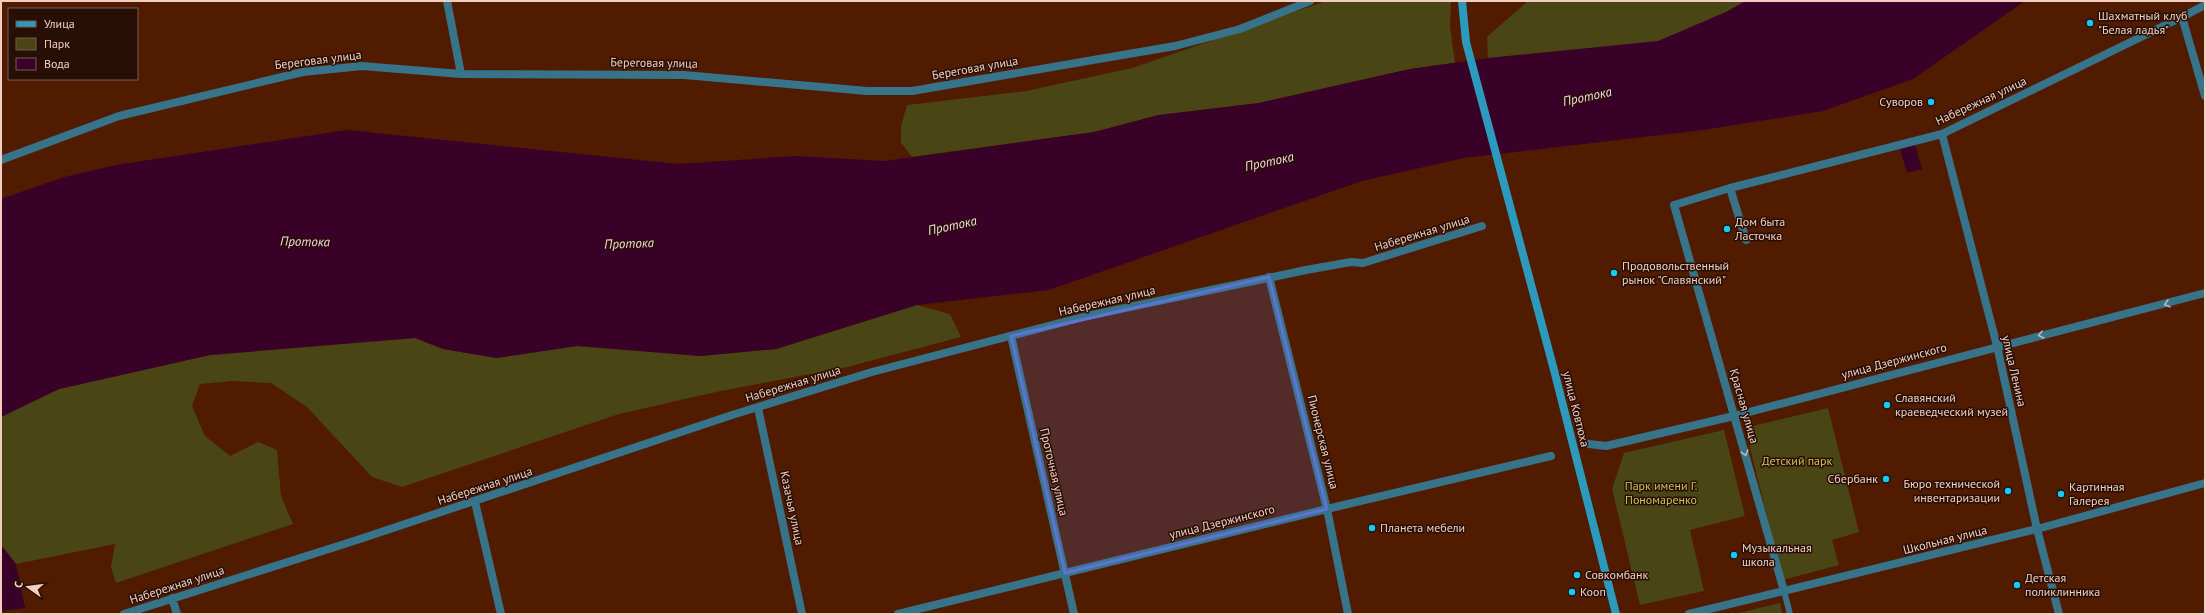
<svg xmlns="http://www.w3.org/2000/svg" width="2206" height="615" font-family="'PT Sans',sans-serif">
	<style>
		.green { fill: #4a4514 }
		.water { fill: #3a0128 }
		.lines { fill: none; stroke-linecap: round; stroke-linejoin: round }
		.pedestrian { stroke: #377489; stroke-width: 6 }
		.minor { stroke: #377489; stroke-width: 8 }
		.tertiary { stroke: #377489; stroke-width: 8 }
		.secondary { stroke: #2c9abc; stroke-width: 8 }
		.oneway { stroke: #c3b8b2 }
		.marked { fill: #5d74d1; fill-opacity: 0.2; stroke: #5d74d1; stroke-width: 3; stroke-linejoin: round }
		.poi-dot { fill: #15cafb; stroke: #270f05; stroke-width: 1.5 }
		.labels { text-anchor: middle; stroke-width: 3; stroke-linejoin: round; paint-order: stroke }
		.poi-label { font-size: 12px; fill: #f2cec0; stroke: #270f05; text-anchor: start }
		.street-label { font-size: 12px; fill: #f2cec0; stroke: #270f05 }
		.park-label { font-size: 12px; fill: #cdc359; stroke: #270f05 }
		.water-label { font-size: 13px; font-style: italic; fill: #f9d2e7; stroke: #270f05 }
	</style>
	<rect width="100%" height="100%" fill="#511b00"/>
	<!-- green -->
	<path class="green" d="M1326,1h125l-1,25 5,37 -45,6 -151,34 -100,12 -65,17 -182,25 -11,-14v-17l6,-21 119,-14 106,-23z
		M1528,1h218l-20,11 -68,30 -170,16 -1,-21z
		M917,305l33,9 11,23 -114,30 -131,25 -97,22 -217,73 -30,-10 -65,-70 -36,-24 -39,-2 -32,3 -8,22 13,30 25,20 28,-14 19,8 4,46 12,28 -177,59 -5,-16 4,-23 -99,20 -15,-19v-128l58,-28 151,-34 205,-17 28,11 54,9 80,-12 124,10 75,-7z
		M1828,408l31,124 -27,8 7,25 -56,15 -38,-152z
		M1724,430l21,86 -55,14 14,61 -64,14 -28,-116 12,-36z
		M1780,603l2,11h-47z"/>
	<!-- water -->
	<path class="water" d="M1746,1h279l-112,78 -90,32 -120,19 -239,28 -102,23 -313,109 -132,15 -141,44 -75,7 -124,-10 -80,12 -54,-9 -28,-11 -205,17 -151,34 -58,28v-218l63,-22 52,-12 231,-35 331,34 118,-8 88,5 210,-29 65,-17 100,-12 151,-34 78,-11 170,-17 68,-29z
		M1915,145l7,24 -15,4 -7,-24z
		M1,545l15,19 9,44 -24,3z"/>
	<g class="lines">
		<!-- pedestrian -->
		<path class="pedestrian" d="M1784,591l6,23"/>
		<!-- minor -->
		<path class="minor" d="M447,1l14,73
			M1942,134l55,212 40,183 22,85
			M1,160l118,-44 184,-44 59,-6 99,8 223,1 183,16h45l263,-45 65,-17 70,-28
			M1730,188l212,-54 240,-117
			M1746,240l-16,-52 -56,17 110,386
			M758,408l44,206
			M1589,444l17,2 128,-30
			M475,502l26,112
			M1327,509l224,-53
			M172,598l5,16
			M124,614l233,-74 375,-125 140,-43 215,-56 219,-46 45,-8 12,1 119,-37
			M898,614l167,-41"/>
		<!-- tertiary -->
		<path class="tertiary" d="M2205,5l-23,12 23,79
			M1269,277l58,232 21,105
			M1011,336l63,278
			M1734,416l471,-123
			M1065,573l262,-64
			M1689,614l348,-85 168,-46"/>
		<!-- secondary -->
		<path class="secondary" d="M1462,1l4,41 88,328 62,244"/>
	</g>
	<!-- one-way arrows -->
	<defs><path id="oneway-chevron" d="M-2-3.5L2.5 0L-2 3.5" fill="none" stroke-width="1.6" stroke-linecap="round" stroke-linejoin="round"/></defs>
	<g class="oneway">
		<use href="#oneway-chevron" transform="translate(2167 304) rotate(164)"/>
		<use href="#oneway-chevron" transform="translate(2041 335) rotate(166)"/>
		<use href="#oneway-chevron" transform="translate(1745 453) rotate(74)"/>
	</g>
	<!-- marked area -->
	<path class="marked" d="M1269,277l58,232 -262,64 -54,-237z"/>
	<!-- markers -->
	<g class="poi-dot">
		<circle cx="2090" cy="23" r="4"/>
		<circle cx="1931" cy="102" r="4"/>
		<circle cx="1727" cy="229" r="4"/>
		<circle cx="1614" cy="273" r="4"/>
		<circle cx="1887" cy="405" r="4"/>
		<circle cx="1886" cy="479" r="4"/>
		<circle cx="2008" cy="491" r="4"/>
		<circle cx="2061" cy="494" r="4"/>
		<circle cx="1372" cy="528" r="4"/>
		<circle cx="1734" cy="555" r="4"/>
		<circle cx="1577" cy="575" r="4"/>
		<circle cx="2017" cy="585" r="4"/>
		<circle cx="1572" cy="592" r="4"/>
	</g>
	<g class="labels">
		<!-- poi labels -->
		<g class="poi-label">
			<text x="2098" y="20">Шахматный клуб<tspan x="2098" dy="14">"Белая ладья"</tspan></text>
			<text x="1923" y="106" text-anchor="end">Суворов</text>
			<text x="1735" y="226">Дом быта<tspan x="1735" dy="14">Ласточка</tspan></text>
			<text x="1622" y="270">Продовольственный<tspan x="1622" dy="14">рынок "Славянский"</tspan></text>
			<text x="1895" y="402">Славянский<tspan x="1895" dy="14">краеведческий музей</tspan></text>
			<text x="1878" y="483" text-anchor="end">Сбербанк</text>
			<text x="2000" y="488" text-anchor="end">Бюро технической<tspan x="2000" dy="14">инвентаризации</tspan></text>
			<text x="2069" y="491">Картинная<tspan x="2069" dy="14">Галерея</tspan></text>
			<text x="1380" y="532">Планета мебели</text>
			<text x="1742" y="552">Музыкальная<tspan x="1742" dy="14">школа</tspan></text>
			<text x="1585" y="579">Совкомбанк</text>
			<text x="2025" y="582">Детская<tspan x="2025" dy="14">поликлинника</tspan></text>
			<text x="1580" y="596">Кооп</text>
		</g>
		<!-- street labels -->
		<g class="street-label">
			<text transform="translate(318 60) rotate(-7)" y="4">Береговая улица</text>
			<text transform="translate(654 63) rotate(1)" y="4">Береговая улица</text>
			<text transform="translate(975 68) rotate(-10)" y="4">Береговая улица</text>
			<text transform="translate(1981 101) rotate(-25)" y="4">Набережная улица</text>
			<text transform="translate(1422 233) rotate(-17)" y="4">Набережная улица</text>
			<text transform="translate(1107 301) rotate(-13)" y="4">Набережная улица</text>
			<text transform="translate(1894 361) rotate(-15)" y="4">улица Дзержинского</text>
			<text transform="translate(2014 371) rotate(77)" y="4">улица Ленина</text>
			<text transform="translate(793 384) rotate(-17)" y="4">Набережная улица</text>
			<text transform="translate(1744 406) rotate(74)" y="4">Красная улица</text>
			<text transform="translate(1576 409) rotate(76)" y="4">улица Ковтюха</text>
			<text transform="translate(1323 442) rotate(76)" y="4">Пионерская улица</text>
			<text transform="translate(1054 472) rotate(77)" y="4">Проточная улица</text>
			<text transform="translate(485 486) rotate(-18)" y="4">Набережная улица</text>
			<text transform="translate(792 508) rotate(78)" y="4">Казачья улица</text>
			<text transform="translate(1222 522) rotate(-14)" y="4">улица Дзержинского</text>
			<text transform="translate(1945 540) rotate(-14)" y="4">Школьная улица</text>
			<text transform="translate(177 585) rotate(-18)" y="4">Набережная улица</text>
		</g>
		<!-- park labels -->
		<g class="park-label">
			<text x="1797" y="465">Детский парк</text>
			<text x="1661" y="490">Парк имени Г.<tspan x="1661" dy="14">Пономаренко</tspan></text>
		</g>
		<!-- water labels -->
		<g class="water-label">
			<text transform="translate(1587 96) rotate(-12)" y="5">Протока</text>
			<text transform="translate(1269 161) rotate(-12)" y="5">Протока</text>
			<text transform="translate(952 225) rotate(-12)" y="5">Протока</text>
			<text transform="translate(305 241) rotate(1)" y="5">Протока</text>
			<text transform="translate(629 243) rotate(-2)" y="5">Протока</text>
		</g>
	</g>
	<!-- border -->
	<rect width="2206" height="615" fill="none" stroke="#f2cec0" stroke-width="4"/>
	<!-- legend -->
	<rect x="8" y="8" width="130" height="72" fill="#270f05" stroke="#785b50"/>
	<rect x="16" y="21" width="20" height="6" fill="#2c9abc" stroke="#785b50"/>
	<text x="44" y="28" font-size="12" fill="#f2cec0">Улица</text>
	<rect x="16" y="38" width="20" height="12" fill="#4a4514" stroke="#785b50"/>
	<text x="44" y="48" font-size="12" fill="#f2cec0">Парк</text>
	<rect x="16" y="58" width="20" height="12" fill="#3a0128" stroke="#785b50"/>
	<text x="44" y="68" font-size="12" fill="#f2cec0">Вода</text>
	<!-- north arrow -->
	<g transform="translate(28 587) rotate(284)" stroke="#270f05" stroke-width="3" paint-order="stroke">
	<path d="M0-3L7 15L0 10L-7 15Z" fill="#f2cec0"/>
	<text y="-6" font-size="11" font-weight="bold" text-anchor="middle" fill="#f2cec0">С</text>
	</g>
</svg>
